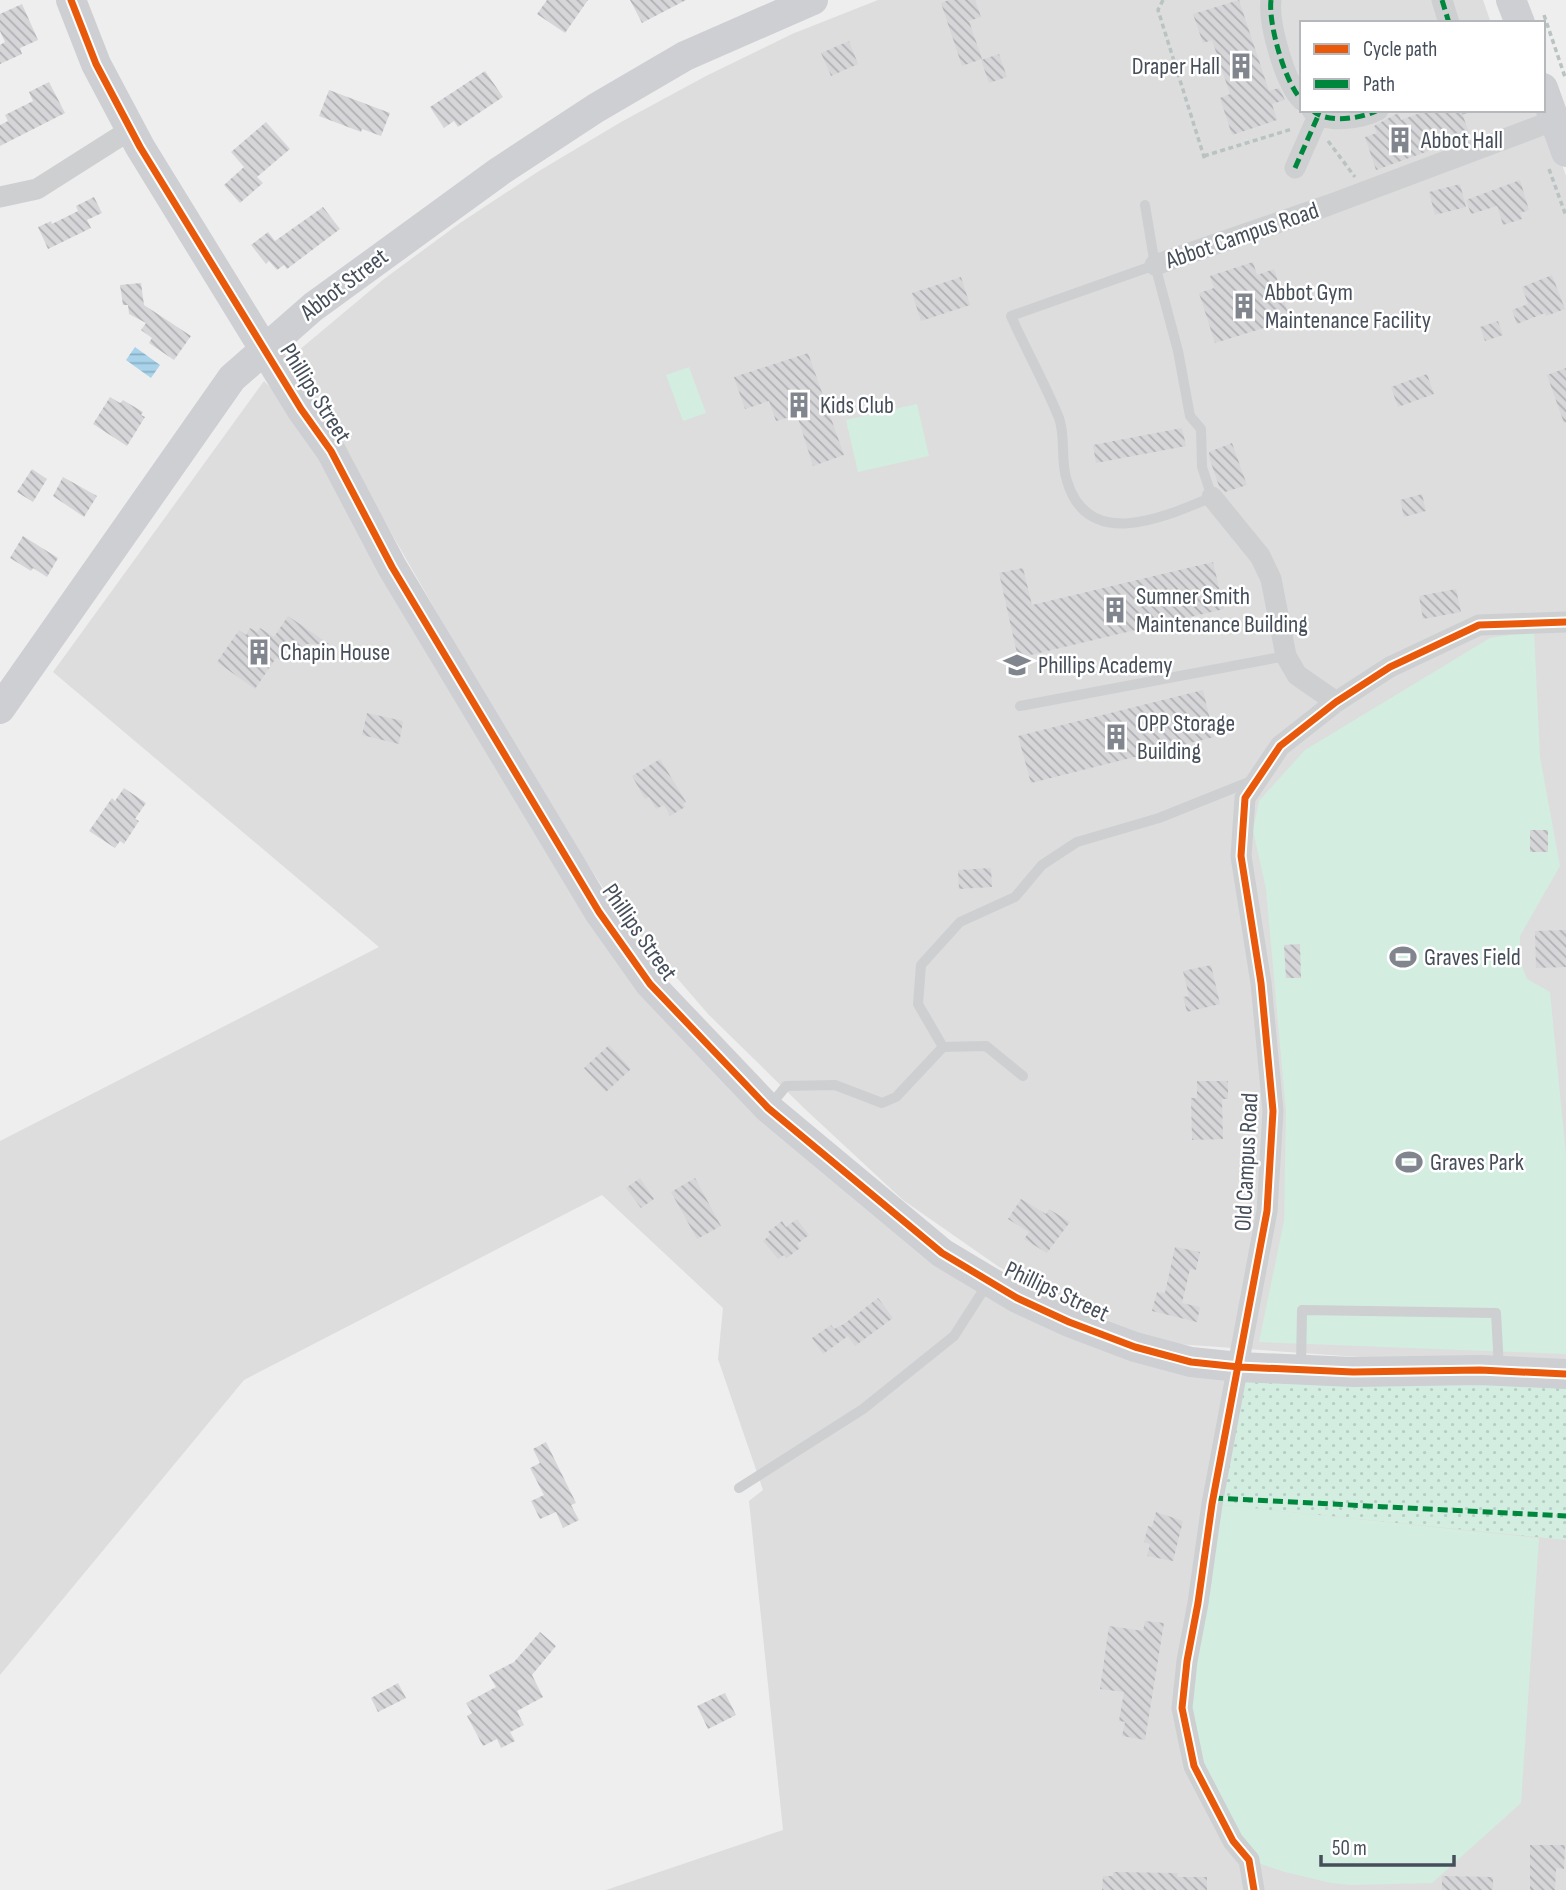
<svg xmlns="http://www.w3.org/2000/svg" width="1566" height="1890" font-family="'Sofia Sans Condensed',sans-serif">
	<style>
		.education { fill: #ddddde }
		.grass { fill: url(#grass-dots) }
		.green { fill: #d3ede1 }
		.water { fill: url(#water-rules) }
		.building { fill: url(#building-back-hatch) }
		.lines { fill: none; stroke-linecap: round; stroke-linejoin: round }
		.path { stroke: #b9c4c2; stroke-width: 3.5; stroke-dasharray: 5 3.5; stroke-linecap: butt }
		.lane { stroke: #cdcfd1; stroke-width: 10 }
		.street { stroke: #cdcfd1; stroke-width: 21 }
		.secondary { stroke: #cdcfd3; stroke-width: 30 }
		.quiet { stroke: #00873e; stroke-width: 5; stroke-dasharray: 10 5; stroke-linecap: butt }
		.cycleway-casing { stroke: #fff; stroke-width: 11 }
		.cycleway { stroke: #e8590c; stroke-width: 7 }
		.labels { text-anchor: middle; stroke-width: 5; stroke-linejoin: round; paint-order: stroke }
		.poi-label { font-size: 24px; fill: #464e5a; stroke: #fff; text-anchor: start }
		.street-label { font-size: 24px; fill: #464e5a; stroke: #fff }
	</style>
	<defs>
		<pattern id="grass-dots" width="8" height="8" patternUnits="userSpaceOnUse" patternTransform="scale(1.75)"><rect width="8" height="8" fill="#d3ede1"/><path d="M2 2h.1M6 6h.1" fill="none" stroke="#b6cdc3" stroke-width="1.8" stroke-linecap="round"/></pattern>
		<pattern id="water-rules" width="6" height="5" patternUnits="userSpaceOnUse" patternTransform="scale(1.75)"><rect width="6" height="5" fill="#a8d3ea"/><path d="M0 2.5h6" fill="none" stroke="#8badc1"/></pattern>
		<pattern id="building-back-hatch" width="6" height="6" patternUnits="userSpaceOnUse" patternTransform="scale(1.75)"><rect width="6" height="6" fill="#d6d6d9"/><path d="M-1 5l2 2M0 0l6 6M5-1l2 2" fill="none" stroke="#afb0b3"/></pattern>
	</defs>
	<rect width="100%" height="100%" fill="#efeeee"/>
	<!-- education -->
	<path class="education" d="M878,0h605l8,23h-189v87l241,-1 23,67v1186l-207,-5 -183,-13 -24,-6 -63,-25 -40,-20 -50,-26 -96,-67 -97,-90 -97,-95 -91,-105 -40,-60 -72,-117 -210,-366 -4,-11 92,-77 76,-56 79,-52 82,-49 85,-46 86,-42z
		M264,381l9,9 46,68 223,387 289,326 280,177 455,37v505h-960l177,-60 -34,-329 14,-11 -45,-131 5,-51 -121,-113 -358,185 -244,295v-534l379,-194 -326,-275z"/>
	<!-- grass -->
	<path class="grass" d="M1239,1367l327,7v166l-354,-36z"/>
	<!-- green -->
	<path class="green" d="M689,367l17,46 -23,8 -17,-46z
		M917,404l12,52 -71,16 -12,-52z
		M1534,631l6,126 20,109 -40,70v25l7,18 23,13 16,163v199l-307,-12 25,-121 2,-109 -20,-223 -13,-59 6,-29 46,-51 185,-112z
		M1212,1504l327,34 -18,265 -89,80 -80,2 -21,-2 -46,-11 -36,-12 -26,-38 -41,-114z"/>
	<!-- water -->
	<path class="water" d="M135,347l25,18 -9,13 -25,-18z"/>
	<!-- building -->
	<path class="building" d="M547,0h41l-23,33 -28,-19z
		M630,0h56l-44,23z
		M949,0h26l6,17 -12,4 13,38 -20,7 -21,-63z
		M1239,0l30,91 10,-3 6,12 -13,4 5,16 -45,15 -12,-37 10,-4 -18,-54 -9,3 -10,-29z
		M22,4l16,36 -18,8 2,6 -22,10v-19l5,-3 -5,-11v-17z
		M849,41l9,23 -27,12 -10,-23z
		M999,54l8,23 -18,6 -8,-23z
		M485,71l18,26 -45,30 -4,-6 -10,7 -14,-21z
		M49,82l16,31 -65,33v-21l8,-4 -3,-6 28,-14 -4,-9z
		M329,90l61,23 -9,23 -19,-7 -1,3 -42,-16z
		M1428,110h33l9,26 -94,34 -11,-33 12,-4 -3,-7 24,-13 3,7z
		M266,122l24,27 -33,28 6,6 -23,20 -16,-18 20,-18 -13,-15z
		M1520,180l9,30 -9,3 2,6 -19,6 -6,-19 -26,8 -5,-14z
		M1460,184l6,23 -31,8 -6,-23z
		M94,197l8,16 -15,7 4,8 -43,21 -10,-22 13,-6 1,3 26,-13 -2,-5z
		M323,207l17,22 -53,40 -3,-4 -7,5 -8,-9 -3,3 -15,-19 17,-13 7,9z
		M1253,262l4,13 17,-6 16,51 -75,23 -16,-50 15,-5 -4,-12z
		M1552,275l13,34 -19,7 -1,-3 -28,11 -5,-14 16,-6 -6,-17z
		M961,277l9,28 -49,16 -9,-28z
		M141,283l3,22 47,31 -17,24 -25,-17 3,-5 -11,-8 5,-7 -17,-9 -1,-9h-5l-3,-20z
		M1498,321l5,14 -18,6 -5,-14z
		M808,353l36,102 -31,11 -16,-51 -21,6 -7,-20 -24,8 -11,-32z
		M1566,368v54l-2,1 -17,-48z
		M1427,374l7,20 -36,13 -7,-20z
		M110,397l10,6 3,-3 20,12 -2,3 4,2 -18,29 -34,-22z
		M1182,428l4,18 -90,17 -3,-18z
		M1232,443l15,42 -22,7 -6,-6 -9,-26 -1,-8z
		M32,469l15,10 -14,23 -16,-10z
		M63,477l34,19 -13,21 -31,-21z
		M1422,494l4,17 -22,6 -4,-17z
		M23,536l35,22 -11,19 -14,-9 -2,3 -21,-13z
		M1213,562l11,47 -206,49 -19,-85 24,-5 9,37z
		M1456,589l5,23 -38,7 -4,-23z
		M288,616l41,28h-23l-4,8 -13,-7 -9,15 -4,-2 -21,31 -38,-27 22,-32 7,5 4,-7 7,4 3,-4 14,9z
		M1203,690l11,47 -183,46 -13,-47z
		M367,713l36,8 -4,23 -37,-9z
		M660,759l26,43 -3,2 2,3 -15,9 -6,-11 -8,4 -7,-12 -4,2 -13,-23z
		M124,788l22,15 -11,16 4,2 -15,23 -4,-3 -5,7 -26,-17 23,-33 3,3z
		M1530,830h18v22h-18z
		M991,868l1,19 -33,2 -1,-19z
		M1566,930v37l-30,1 -1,-37z
		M1300,944l1,34h-15l-2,-33z
		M1211,965l9,39 -33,8 -4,-15 6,-1 -6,-25z
		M609,1045l22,24 -25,23 -22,-24z
		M1197,1081h31v18h-6l1,40 -31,1 -1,-42h6z
		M640,1178l14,21 -13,9 -15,-20z
		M695,1178l26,48 -24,13 -26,-47z
		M1021,1199l25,15 3,-5 21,13 -23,31 -23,-14 5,-7 -21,-13z
		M797,1219l12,16 -12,9 3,4 -13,10 -3,-3 -6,4 -15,-18 7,-6 -2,-3 14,-11 4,6z
		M1175,1247l25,5 -4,18 -6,-1 -8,34 18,4 -3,15 -45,-11 5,-19 8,1z
		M878,1298l15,20 -38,28 -7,-10 -25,18 -11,-16 19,-13 3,4 10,-5z
		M546,1442l30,61 -5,2 8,15 -16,8 -7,-16 -16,7 -9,-18 13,-6 -14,-27 10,-5 -7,-14z
		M1156,1512l27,9 -10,40 -26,-5 3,-12 -6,-2 4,-16 4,1z
		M1145,1621l19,2 -19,117 -23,-4 3,-14 -6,-1 5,-29 -24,-3 9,-63 34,5z
		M540,1632l16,14 -24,29 11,22 -26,14 7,14 -14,7 5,9 -14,7 -4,-9 -14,7 -16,-30 5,-3 -6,-10 30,-16 -7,-12 25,-13z
		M398,1683l8,15 -28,14 -7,-14z
		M725,1693l11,22 -28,14 -11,-23z
		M1530,1845h35l-1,24 -8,-1 -1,22h-25z
		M1113,1872l65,1 -1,4h30v13h-105l1,-14h10z
		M1442,1876l51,1v13h-51z"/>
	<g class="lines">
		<!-- path -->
		<path class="path" d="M1163,0l-5,10 47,150
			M1544,15l21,62
			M1462,113l8,-3
			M1328,141l27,36
			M1204,156l88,-27
			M1549,169l17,47"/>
		<!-- lane -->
		<path class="lane" d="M1145,205l10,60 23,86 12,65 11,13 1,38 10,30c-47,20 -124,55 -145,-16 -7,-21 -1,-44 -8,-63 -14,-35 -33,-68 -48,-102l144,-51
			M1020,706l266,-50
			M1023,1076l-37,-30 -43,1 -25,-43 3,-39 39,-43 55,-25 27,-32 35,-23 82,-24 95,-38
			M769,1107l17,-21 49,-1 47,18 14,-6 47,-50
			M1301,1366l1,-56 194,3 3,55
			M739,1488l124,-79 91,-73 34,-53"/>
		<!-- street -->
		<path class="street" d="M1271,0c-3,23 14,84 31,100
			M1442,0l7,23
			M1312,110c14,14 49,9 66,0
			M1295,168l23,-52
			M0,197l37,-8 93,-59
			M1155,265l174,-60 226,-85
			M1212,497l48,59 11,23 15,77 11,19 39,27
			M1254,1890l-5,-30 -16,-19 -39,-75 -12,-58 5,-47 11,-58 14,-99 55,-293 6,-100 -12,-128 -20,-127 4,-58 35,-52 56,-44 54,-35 89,-42 87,-3"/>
		<!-- secondary -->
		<path class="secondary" d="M71,0l25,64 44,83 161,262 30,42 61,116 207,345 51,72 118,124 174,145 75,45 52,24 66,25 56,15 48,5 114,5 127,-2 86,4
			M1511,0l9,23
			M1543,88l23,64
			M0,709l232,-331 81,-71 187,-136 96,-63 89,-52 128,-56"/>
		<!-- quiet -->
		<path class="quiet" d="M1271,0c-3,23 14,84 31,100
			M1442,0l7,23
			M1312,110c14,14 49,9 66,0
			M1295,168l23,-52
			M1213,1498l353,18"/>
		<!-- cycleway casing -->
		<g class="cycleway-casing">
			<path id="cycleway" d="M71,0l25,64 44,83 161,262 30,42 61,116 207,345 51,72 118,124 174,145 75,45 52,24 66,25 56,15 48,5 114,5 127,-2 86,4
				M1254,1890l-5,-30 -16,-19 -39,-75 -12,-58 5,-47 11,-58 14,-99 55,-293 6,-100 -12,-128 -20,-127 4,-58 35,-52 56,-44 54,-35 89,-42 87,-3"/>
		</g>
		<!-- cycleway -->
		<use href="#cycleway" class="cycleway"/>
	</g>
	<!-- icons -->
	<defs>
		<g id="building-bare" transform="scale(2.1)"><path d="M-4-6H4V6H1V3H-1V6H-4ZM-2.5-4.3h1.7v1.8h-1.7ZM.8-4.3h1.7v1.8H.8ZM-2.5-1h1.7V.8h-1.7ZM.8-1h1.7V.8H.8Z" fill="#81868e" stroke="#fff" stroke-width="2.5" paint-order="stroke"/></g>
		<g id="school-bare" transform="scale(2.1)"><path d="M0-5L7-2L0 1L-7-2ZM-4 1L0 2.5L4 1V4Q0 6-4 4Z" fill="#81868e" stroke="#fff" stroke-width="2.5" paint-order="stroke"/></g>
		<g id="stadium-bare" transform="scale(2.1)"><path d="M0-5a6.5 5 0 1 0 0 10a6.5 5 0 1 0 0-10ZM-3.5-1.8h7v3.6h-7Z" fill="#81868e" stroke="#fff" stroke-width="2.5" paint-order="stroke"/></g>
	</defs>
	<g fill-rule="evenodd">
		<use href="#building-bare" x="1241" y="66"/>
		<use href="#building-bare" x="1400" y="140"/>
		<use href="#building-bare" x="1244" y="306"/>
		<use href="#building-bare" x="799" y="405"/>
		<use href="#building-bare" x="1115" y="610"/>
		<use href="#building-bare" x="259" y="652"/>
		<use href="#school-bare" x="1017" y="665"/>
		<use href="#building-bare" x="1116" y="737"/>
		<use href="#stadium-bare" x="1403" y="957"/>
		<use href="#stadium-bare" x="1409" y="1162"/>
	</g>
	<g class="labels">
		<!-- poi labels -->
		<g class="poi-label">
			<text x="1220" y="74" text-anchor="end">Draper Hall</text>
			<text x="1421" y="148">Abbot Hall</text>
			<text x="1265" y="300">Abbot Gym<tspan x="1265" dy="28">Maintenance Facility</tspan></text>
			<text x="820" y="413">Kids Club</text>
			<text x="1136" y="604">Sumner Smith<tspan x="1136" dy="28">Maintenance Building</tspan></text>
			<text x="280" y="660">Chapin House</text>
			<text x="1038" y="673">Phillips Academy</text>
			<text x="1137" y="731">OPP Storage<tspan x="1137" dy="28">Building</tspan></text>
			<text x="1424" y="965">Graves Field</text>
			<text x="1430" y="1170">Graves Park</text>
		</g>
		<!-- street labels -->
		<g class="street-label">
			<text transform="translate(1242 235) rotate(-19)" y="8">Abbot Campus Road</text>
			<text transform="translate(344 284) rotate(-37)" y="8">Abbot Street</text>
			<text transform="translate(316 393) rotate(58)" y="8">Phillips Street</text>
			<text transform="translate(640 932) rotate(55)" y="8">Phillips Street</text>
			<text transform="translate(1246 1162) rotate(-87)" y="8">Old Campus Road</text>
			<text transform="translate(1057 1291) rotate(25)" y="8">Phillips Street</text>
		</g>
	</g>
	<!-- legend -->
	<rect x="1300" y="21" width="245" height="91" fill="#ffffff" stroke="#b5b8bd" stroke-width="2"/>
	<rect x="1314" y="44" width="35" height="10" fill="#e8590c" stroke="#b5b8bd" stroke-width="2"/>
	<text x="1363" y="56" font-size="21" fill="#464e5a">Cycle path</text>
	<rect x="1314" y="79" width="35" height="10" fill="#00873e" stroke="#b5b8bd" stroke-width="2"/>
	<text x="1363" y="91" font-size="21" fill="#464e5a">Path</text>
	<!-- scale -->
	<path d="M1321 1855v10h133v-10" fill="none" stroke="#464e5a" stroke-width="3.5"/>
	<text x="1332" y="1855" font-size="21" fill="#464e5a" stroke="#ffffff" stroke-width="5" paint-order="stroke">50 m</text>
</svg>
